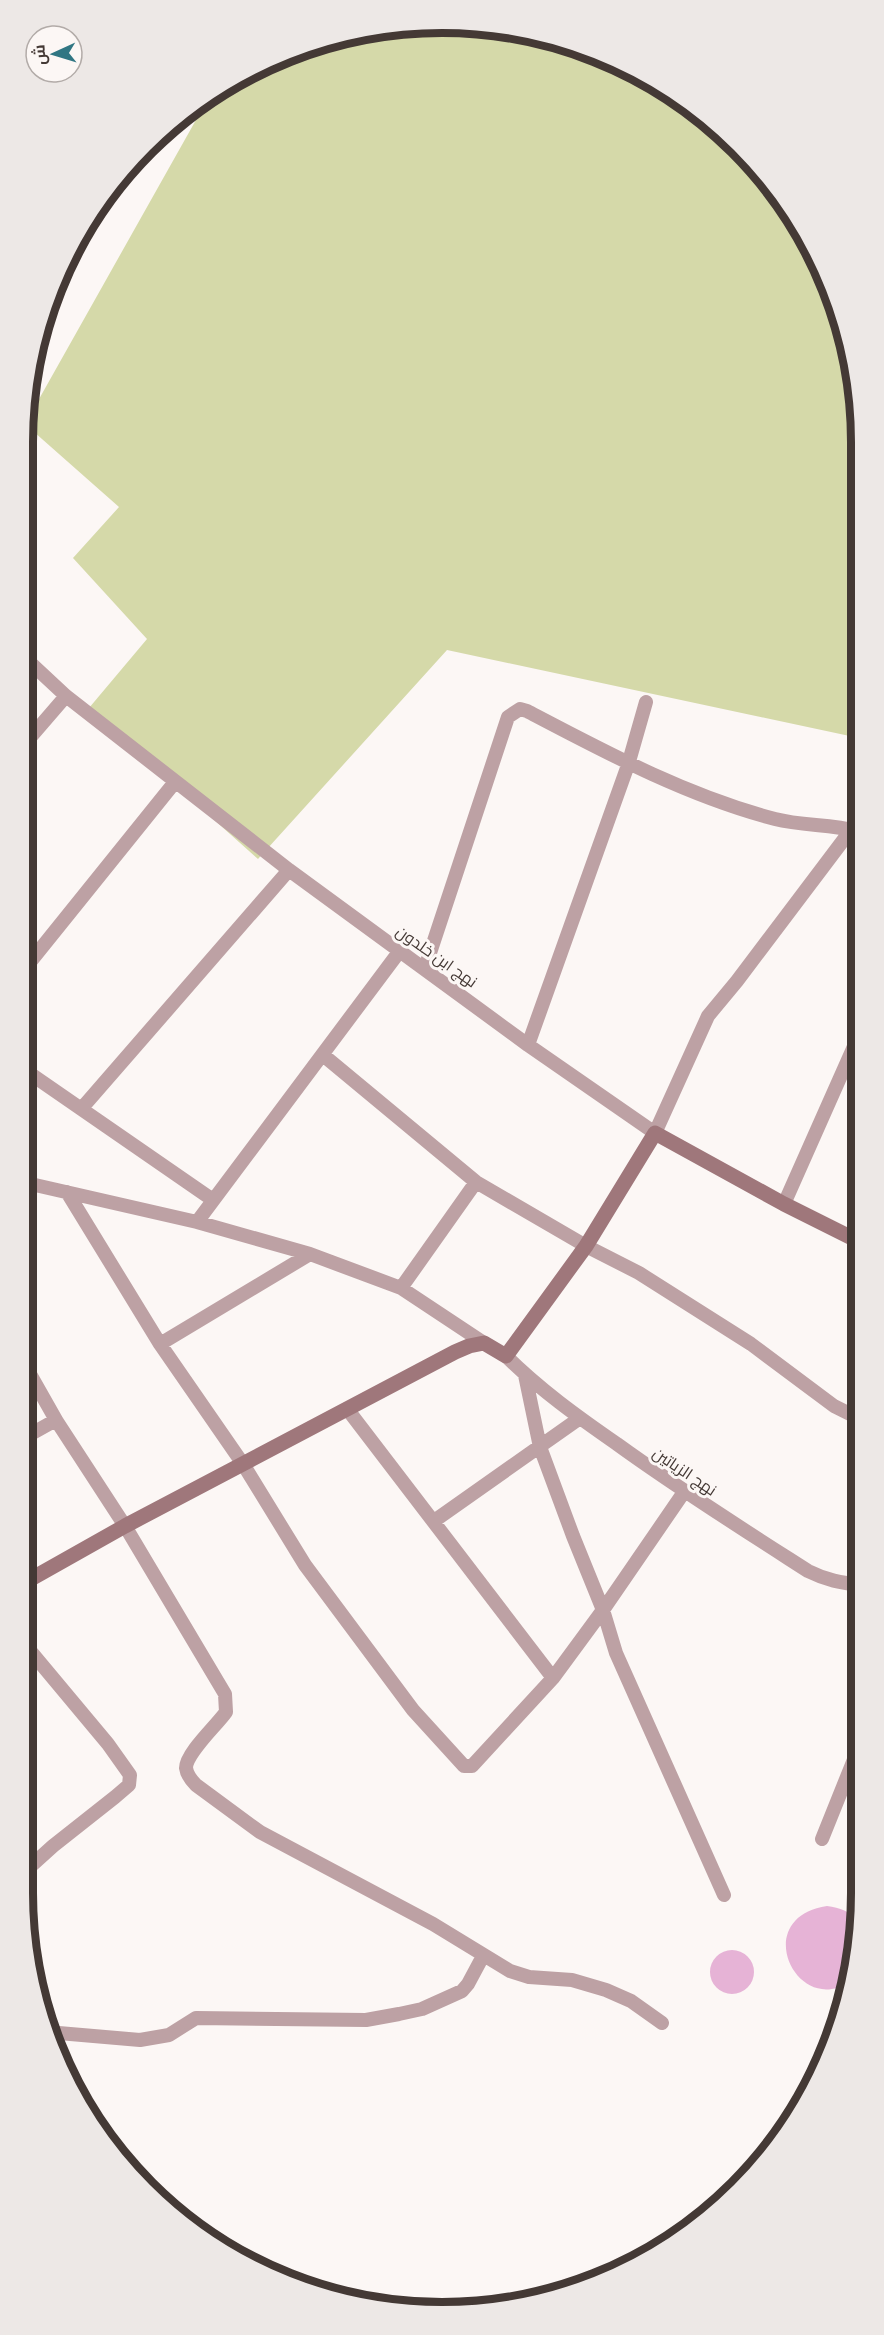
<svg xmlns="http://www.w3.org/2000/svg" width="884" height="2335" font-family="Mulish,Cairo,sans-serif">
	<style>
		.green { fill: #d5d9a9 }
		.water { fill: #e6b3d6 }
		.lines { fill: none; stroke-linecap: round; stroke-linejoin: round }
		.street { stroke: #bda1a4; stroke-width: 14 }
		.secondary { stroke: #9f777b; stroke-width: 15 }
		.labels { text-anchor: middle; stroke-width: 6; stroke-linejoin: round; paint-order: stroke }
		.street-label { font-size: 16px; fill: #443935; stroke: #fcf7f5 }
		.rim { fill: none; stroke: #443935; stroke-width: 8 }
	</style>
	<rect width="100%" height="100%" fill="#fcf7f5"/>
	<!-- green -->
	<path class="green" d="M470,23l81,14 124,56 83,73 60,91 40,130 1,351 -412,-88 -189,209 -169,-151 58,-69 -74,-81 46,-51 -94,-83 185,-329c49,-35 117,-61 177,-69 27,-4 56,-2 83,-3z"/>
	<!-- water -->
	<path class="water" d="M827,1906c13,2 23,5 31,15l-8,60c-52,38 -102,-63 -23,-75z
		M710 1972a22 22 0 1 1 44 0a22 22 0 1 1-44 0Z"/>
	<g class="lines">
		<!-- street -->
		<path class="street" d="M22,655l44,41 223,174 239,175 127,88 53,-117 29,-35 114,-151
			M22,747l44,-51
			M425,968l83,-251 12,-8 7,2c80,42 160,85 248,108 27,7 55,5 82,12
			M22,972l153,-190
			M528,1045l100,-280 18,-63
			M323,1055l153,127 110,64 53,27 112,71 83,62 26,13
			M845,1067l15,6
			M22,1068l191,132
			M82,1108l207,-238
			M22,1182l175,40 113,32 91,34 83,55
			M67,1192l93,152 83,120 62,101 108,145 51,56h8l81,-88 50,-68 81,-118
			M784,1204l75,-169
			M197,1222l202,-270
			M401,1288l75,-106
			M160,1344l150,-90
			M506,1356c33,33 72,61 111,88 62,45 127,86 191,127 18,9 33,12 53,14
			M22,1360l34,60 69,106 100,168 1,18c-9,13 -40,41 -40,56 1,7 5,12 10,17l64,47 173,92 77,47 19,6 43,3 34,10 25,11 31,22
			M525,1375l15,72 33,89 30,74 13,43 108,242
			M348,1410l205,268
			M22,1439l34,-19
			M434,1521l146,-103
			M22,1641l86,103 22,31 -1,10 -14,12 -62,49 -31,28
			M822,1839l39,-97
			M47,2032l93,8 29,-5 27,-17 170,2 33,-6 23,-5 40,-18 6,-7 15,-28"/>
		<!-- secondary -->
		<path class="secondary" d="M22,1584l103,-58 330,-174 14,-6 15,-3 22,13 80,-110 69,-113 129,71 76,38"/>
	</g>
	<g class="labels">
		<!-- street labels -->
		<g class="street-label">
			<text transform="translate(437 956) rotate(35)" y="6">نهج ابن خلدون</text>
			<text transform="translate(685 1471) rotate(34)" y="6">نهج الزياتين</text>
		</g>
	</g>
	<!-- crop -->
	<path d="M0 0H884V2335H0ZM442 33H442A409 409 0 0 1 851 442V1893A409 409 0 0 1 442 2302H442A409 409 0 0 1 33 1893V442A409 409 0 0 1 442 33Z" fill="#ede8e6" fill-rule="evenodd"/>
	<path class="rim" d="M442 33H442A409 409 0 0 1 851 442V1893A409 409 0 0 1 442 2302H442A409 409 0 0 1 33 1893V442A409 409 0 0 1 442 33Z"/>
	<!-- north arrow -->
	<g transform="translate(54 54) rotate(266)"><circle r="28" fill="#fcf7f5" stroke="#b2aba8" stroke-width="1.5"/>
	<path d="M0-4.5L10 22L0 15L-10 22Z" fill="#307683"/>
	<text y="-9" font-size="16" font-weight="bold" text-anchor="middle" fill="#443935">ش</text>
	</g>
</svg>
